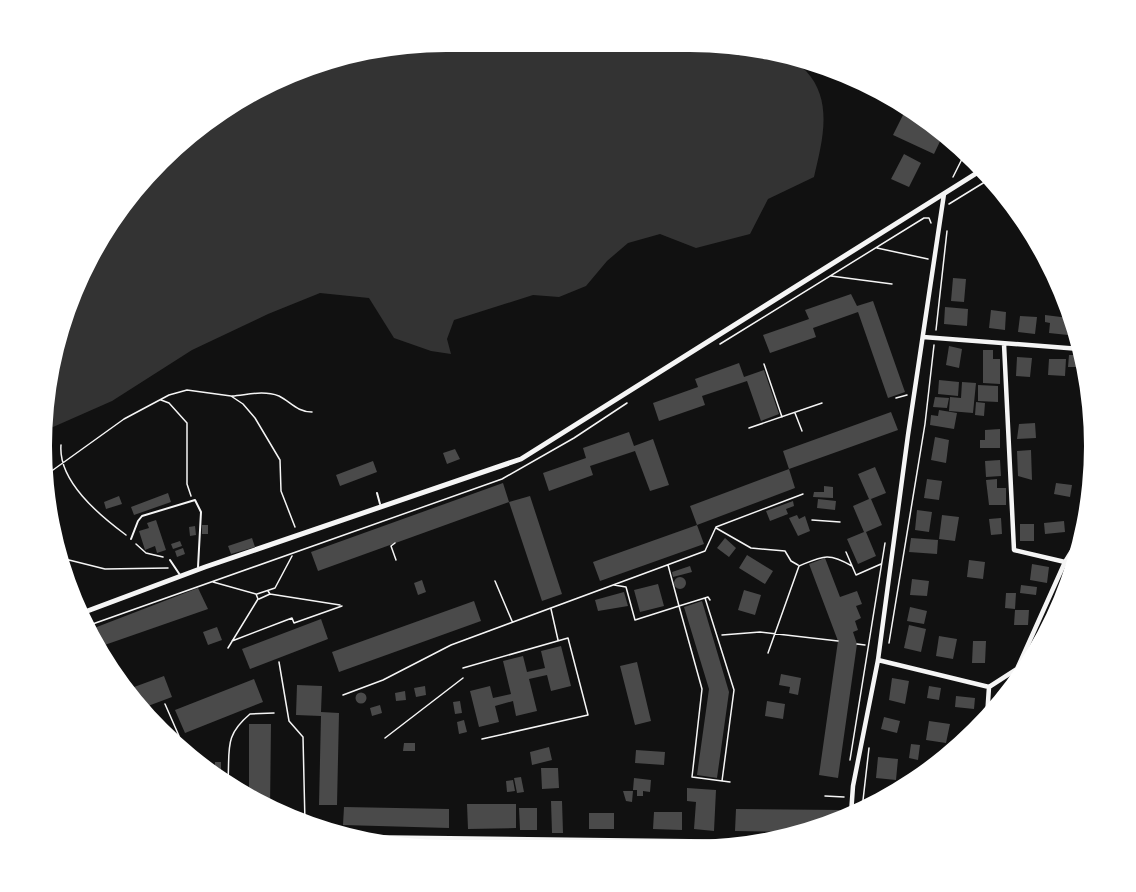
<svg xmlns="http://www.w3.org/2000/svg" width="1136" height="892" font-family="Raleway,sans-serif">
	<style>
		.water { fill: #333 }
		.building { fill: #4a4a4a }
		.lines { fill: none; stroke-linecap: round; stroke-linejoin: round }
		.path { stroke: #f5f5f5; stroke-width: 1.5 }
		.service { stroke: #f5f5f5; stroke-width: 2 }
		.minor { stroke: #f5f5f5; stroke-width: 4.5 }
		.tertiary { stroke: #f5f5f5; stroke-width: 5 }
	</style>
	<rect width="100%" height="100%" fill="#111"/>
	<!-- water -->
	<path class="water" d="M446,42l270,1 23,13 7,-7 18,3 6,7 17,-2c6,5 13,9 19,14 28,30 16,71 8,106l-46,22 -18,35 -54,14 -36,-14 -32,9 -21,18 -21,25 -27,11 -26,-2 -79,25 -7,19 4,15 -20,-3 -37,-13 -25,-40 -49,-5 -52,21 -76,36 -80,51 -68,30 12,-89 40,-98 64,-83 84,-65 97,-40z"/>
	<!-- building -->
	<path class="building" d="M907,107l37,26 -10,21 -41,-19z
		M904,154l17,9 -12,24 -18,-8z
		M953,278l13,1 -2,23 -13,-1z
		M851,294l6,12 16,-5 32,91 -17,6 -30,-86 -45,16 3,9 -46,16 -7,-18 46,-16 -4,-9z
		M945,307l23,2 -1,17 -23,-2z
		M991,310l15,2 -1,18 -16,-2z
		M1045,315l24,3 -1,17 -19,-2 1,-10 -5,-1z
		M1020,316l17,1 -2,17 -17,-2z
		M949,346l13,3 -3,19 -13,-3z
		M983,350h10v9h7v25l-17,-1z
		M1069,355h7v12h-8z
		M1017,357l15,1 -2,19 -14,-1z
		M1082,357l4,18h-6z
		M1049,359h17l-1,17 -17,-1z
		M739,363l5,14 20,-7 15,44 -18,7 -14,-40 -45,15 3,9 -46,16 -6,-18 45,-16 -3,-8z
		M939,380l20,2 -1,14 -20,-2z
		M962,382l14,1 -3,30 -24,-2 1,-14 11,1z
		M978,385l20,1v16l-20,-1z
		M935,397l14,1 -2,10 -14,-1z
		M976,402l9,1 -1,13 -9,-1z
		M939,410l18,3 -3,16 -24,-4 1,-10 7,1z
		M891,412l7,18 -109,39 -6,-18z
		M1035,423l1,15 -19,1 2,-15z
		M1000,429v19h-20v-8h5v-10z
		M629,432l5,14 19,-7 16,46 -19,6 -15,-40 -45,15 3,9 -44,16 -6,-18 43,-15 -3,-10z
		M935,437l14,3 -3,23 -15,-3z
		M455,449l5,10 -13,5 -4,-11z
		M1031,450l1,30 -14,-4 -1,-25z
		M1000,460l1,16 -15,1 -1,-16z
		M373,461l4,11 -37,14 -4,-11z
		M875,467l11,26 -15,6 11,26 -16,7 10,24 -18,8 -11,-25 17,-7 -11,-26 16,-7 -11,-25z
		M789,469l6,19 -98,37 -7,-19z
		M927,479l15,2 -3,19 -15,-2z
		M997,479v9h9v17h-17l-3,-25z
		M503,483l6,19 -191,69 -7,-19z
		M1056,483l16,2 -2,12 -16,-3z
		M824,486l9,1v11l-20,-1 1,-5h10z
		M168,493l3,9 -37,13 -3,-8z
		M119,496l3,8 -16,5 -2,-7z
		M530,496l32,98 -20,7 -33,-99z
		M818,499l18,2 -1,9 -18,-2z
		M793,501l1,5 -8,3 2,5 -18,7 -4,-10z
		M917,510l15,2 -3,20 -14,-2z
		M797,515l2,4 6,-3 5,15 -12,5 -9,-18z
		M942,515l17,2 -4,24 -16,-2z
		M1001,518l1,16 -11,1 -2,-16z
		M156,520l10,30 -9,3 -2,-7 -10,4 -6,-19 10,-3 -2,-5z
		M1064,521l1,11 -20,2 -1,-11z
		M1020,524h14v17h-14z
		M202,525h6v9h-6z
		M697,525l7,19 -104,37 -7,-19z
		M195,526l1,9 -6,1 -1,-9z
		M252,538l3,9 -24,7 -3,-8z
		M725,538l11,10 -7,9 -12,-9z
		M911,538l27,2 -1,14 -28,-2z
		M180,541l2,5 -9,3 -2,-5z
		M183,548l2,6 -8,3 -2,-6z
		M747,555l26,16 -8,13 -26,-16z
		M825,558l15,39 17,-6 5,13 -6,2 5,12 -6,3 3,9 -5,2 4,12 -19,134 -19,-3 19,-134 -29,-77z
		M969,560l16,2 -2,17 -16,-2z
		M1032,564l17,3 -2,16 -17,-3z
		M690,566l2,6 -19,5 -1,-5z
		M674 583a6 6 0 1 1 12 0a6 6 0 1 1-12 0Z
		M912,579l17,2 -2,15 -17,-1z
		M422,580l4,12 -8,3 -4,-12z
		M658,584l6,22 -24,6 -6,-22z
		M1021,585l16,2 -1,8 -16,-2z
		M198,588l10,21 -112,39 -7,-18z
		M744,590l17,5 -6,20 -17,-5z
		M624,592l4,14 -30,5 -3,-11z
		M1006,593h10l-1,16 -10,-1z
		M474,601l7,20 -142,51 -7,-20z
		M702,601l27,91 -12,86 -20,-3 12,-86 -25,-82z
		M910,607l17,4 -3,13 -17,-3z
		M1015,610h14l-1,15h-14z
		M321,619l7,20 -78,30 -8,-20z
		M909,625l17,4 -5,23 -17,-4z
		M217,627l5,13 -14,5 -5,-13z
		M939,636l18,3 -4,20 -17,-3z
		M973,641h13l-1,22h-13z
		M561,646l10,40 -20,5 -4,-16 -18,4 8,32 -21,5 -3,-15 -18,5 4,16 -20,5 -9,-36 20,-5 3,12 18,-4 -8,-33 20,-5 4,16 18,-4 -4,-17z
		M637,662l14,59 -16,4 -15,-59z
		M781,674l20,4 -3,17 -9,-2 1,-6 -11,-2z
		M164,676l8,21 -32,12 -14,-19z
		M892,678l17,3 -4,23 -16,-4z
		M254,679l9,23 -78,31 -10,-23z
		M297,685l25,1 -1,26 18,1 -2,92h-18l2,-89 -25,-1z
		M425,686l1,9 -10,2 -2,-9z
		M929,686l12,2 -2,12 -12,-2z
		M405,691l1,9 -10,1 -1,-8z
		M355.5 698a5.5 5.5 0 1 1 11 0a5.5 5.5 0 1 1-11 0Z
		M956,696l19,2 -1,11 -19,-2z
		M460,701l2,12 -7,1 -2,-12z
		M767,701l18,3 -2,15 -18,-3z
		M380,705l2,8 -10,3 -2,-8z
		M884,717l16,4 -3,12 -16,-4z
		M464,720l3,12 -8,2 -2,-12z
		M929,721l21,3 -4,19 -20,-3z
		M249,724h22l-1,84 -21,-12z
		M404,743h11v8h-12z
		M911,744l9,1 -2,15 -9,-2z
		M549,747l3,13 -20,5 -2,-13z
		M636,750l29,2 -1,13 -29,-2z
		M878,757l20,2 -2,21 -20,-2z
		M215,762h6v18l-12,-9h6z
		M541,768h17l1,20 -17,1z
		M521,777l3,15 -7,1 -3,-15z
		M634,778l17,2 -1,12 -7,-1v5h-6v-6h-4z
		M513,780l2,11 -8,1 -1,-11z
		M687,788l29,2 -2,41 -20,-2 2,-27 -9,-1z
		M623,791h10l-1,11 -6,-1z
		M551,801h11l1,32h-11z
		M467,804h49v24l-48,1z
		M344,807l105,2v19l-106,-3z
		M519,808h18v22h-17z
		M736,809l105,1v9l-36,13 -70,-1z
		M654,812h28v18l-29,-1z
		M589,813h25v16h-25z"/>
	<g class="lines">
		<!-- path -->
		<path class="path" d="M953,177l12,-24
			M949,204l39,-24
			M877,248l51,11
			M831,276l61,8
			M936,330l11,-99
			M720,344l204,-126h5l2,5
			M764,364l18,53
			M232,396c15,-1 31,-6 47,0 12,6 18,16 33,16
			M896,398l11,-3
			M161,400l8,3 18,20v61l4,12
			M795,413l7,18
			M749,428l73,-25
			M61,445c-3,36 38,70 65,90
			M46,475l78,-56 45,-24 18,-5 44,6 12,8 12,14 25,42 1,31 14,36
			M812,520l28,2
			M716,528l35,20 34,3 6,10 7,4
			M55,543l4,2 24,58
			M395,543l-4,3 5,14
			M136,544l10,9 17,4
			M846,552l10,23 25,-11
			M65,559l40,10 63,-1
			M668,565l11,41 29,-9 2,3
			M495,581l17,40
			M213,582l43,12 2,5 -30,49
			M614,585l12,2 9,33 44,-14 23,83 -10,88 38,5
			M257,594l18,-6 17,-32
			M270,594l70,11
			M705,598l29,92 -12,91
			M259,599l11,-5 -2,-3
			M551,609l7,31
			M87,626l415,-147 72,-41 53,-35
			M722,635l38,-3 78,9
			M232,641l60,-23 2,5 48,-17
			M889,643l36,-219 9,-79
			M857,644l8,1
			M768,653l31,-87c24,-10 29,-14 53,0
			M279,662l10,59 14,16 2,86
			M463,668l105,-30 20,77 -106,24
			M343,695l40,-15 68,-35 254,-94 11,-24 87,-33
			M165,704l14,32
			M385,738l78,-60
			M850,760l35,-217
			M224,783l4,-3c2,-32 -4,-44 22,-66l24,-1
			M825,796l19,1
			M862,809l7,-61
			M326,830h20
			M755,838l14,1"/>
		<!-- service -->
		<path class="service" d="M377,493l3,11
			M131,539l7,-18 4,-5 53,-16 6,12 -3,55
			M170,560l10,15"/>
		<!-- minor -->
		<path class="minor" d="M923,337l157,12
			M1004,344l10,206 51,12
			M878,660l111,27
			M989,687l28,-18 48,-107 18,-29
			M987,717l2,-30
			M851,814l2,-28 25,-126 30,-225 36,-241
			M349,837l401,5"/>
		<!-- tertiary -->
		<path class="tertiary" d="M82,613l123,-46 316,-108 459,-288"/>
	</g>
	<!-- crop -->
	<path d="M0 0H1136V892H0ZM446 52H690A394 394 0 0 1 1084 446V446A394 394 0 0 1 690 840H446A394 394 0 0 1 52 446V446A394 394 0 0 1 446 52Z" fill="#fff" fill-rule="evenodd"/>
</svg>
